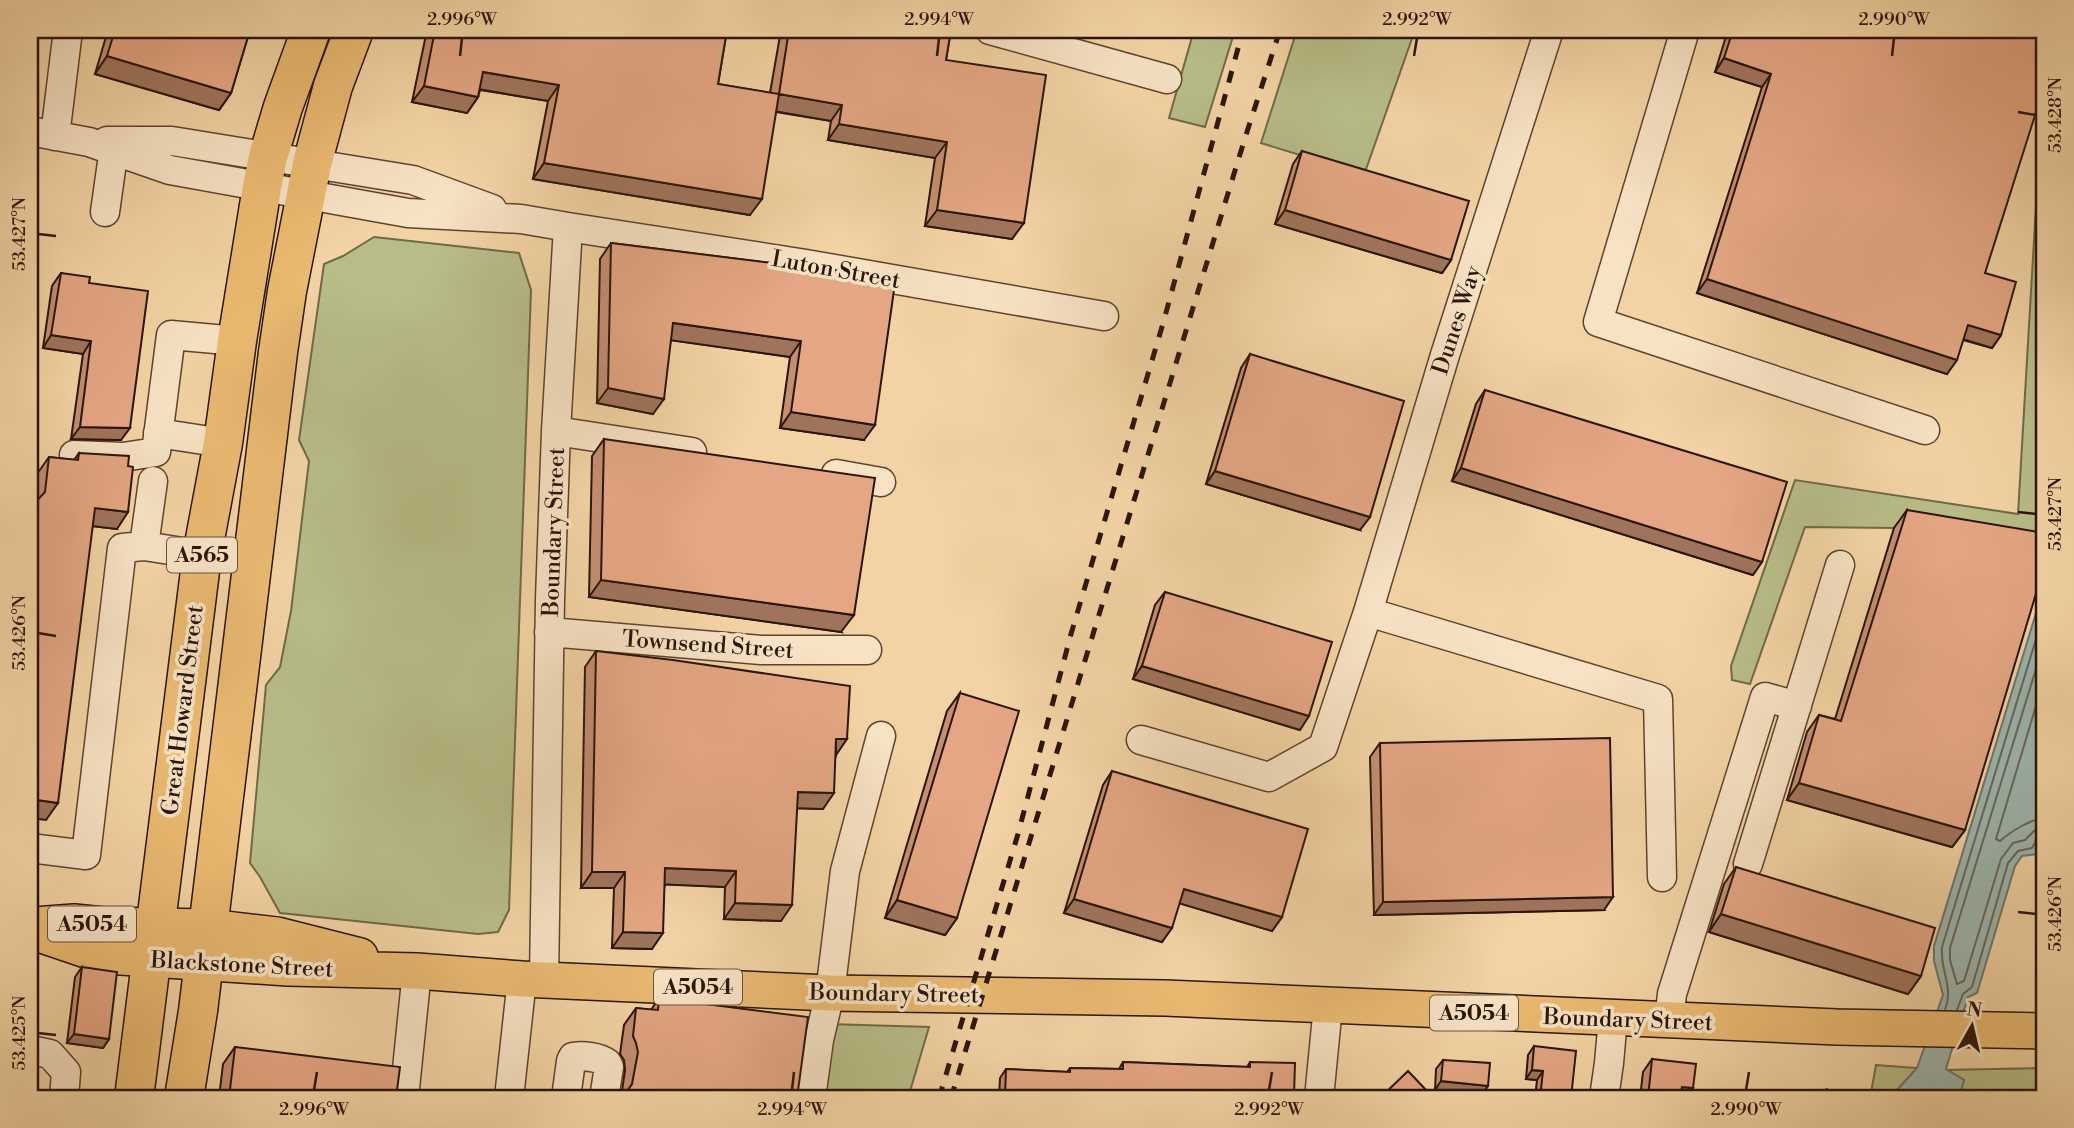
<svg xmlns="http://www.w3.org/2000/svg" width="2074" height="1128" font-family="'Libre Bodoni',serif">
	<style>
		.green { fill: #b8bd88; stroke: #726948; stroke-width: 2 }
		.water { fill: #9db6af; stroke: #6f766c; stroke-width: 2 }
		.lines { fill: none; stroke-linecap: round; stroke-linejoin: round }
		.shore { stroke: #64665b; stroke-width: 2 }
		.minor-casing { stroke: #5d442e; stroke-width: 31 }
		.major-casing { stroke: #2b1507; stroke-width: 38 }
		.highway-casing { stroke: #2b1507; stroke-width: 41 }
		.minor { stroke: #f7e2c4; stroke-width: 28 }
		.major { stroke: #eaba72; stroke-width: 35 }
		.highway { stroke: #eaba72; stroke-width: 38 }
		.rail { stroke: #2b1507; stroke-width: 5; stroke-dasharray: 12 12; stroke-linecap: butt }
		.wall { fill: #c48f72; stroke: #2b1507; stroke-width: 2 }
		.shaded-wall { fill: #a0745c; stroke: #2b1507; stroke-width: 2 }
		.building { fill: #e4a684; stroke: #2b1507; stroke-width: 2 }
		.ticks { fill: none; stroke: #2b1507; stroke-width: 2.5 }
		.labels { text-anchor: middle; stroke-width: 7; stroke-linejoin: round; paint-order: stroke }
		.shield { fill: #f7e2c4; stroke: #685240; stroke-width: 2 }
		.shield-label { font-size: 21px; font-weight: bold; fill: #2b1507 }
		.street-label { font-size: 23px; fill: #2b1507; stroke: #f7e2c4 }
		.neatline { fill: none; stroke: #2b1507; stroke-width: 2.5 }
		.ticks-label { font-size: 18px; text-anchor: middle; fill: #2b1507 }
	</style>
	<rect width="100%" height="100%" fill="#f3d3a5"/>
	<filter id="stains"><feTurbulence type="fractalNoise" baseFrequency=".00286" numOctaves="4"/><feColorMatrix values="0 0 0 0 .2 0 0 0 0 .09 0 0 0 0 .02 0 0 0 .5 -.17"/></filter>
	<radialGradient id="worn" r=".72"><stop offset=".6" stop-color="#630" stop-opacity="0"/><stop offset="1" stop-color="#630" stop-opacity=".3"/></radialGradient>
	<!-- green -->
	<path class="green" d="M1194,30h41l-30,97 -36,-9z
		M1297,30h118l-51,145 -103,-32z
		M2044,125v419l-150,-16 -89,-1 -55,157 -18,-4 -1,-14 64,-186 223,34 22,-377z
		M374,237l145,16 12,37 -22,620 -11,22 -20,2 -198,-21 -20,-36 -10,-14 16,-178 14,-18 11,-56 18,-150 -10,-21 25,-176 19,-8z
		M828,1024l101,3 -21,71h-88z
		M1876,1065l41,3 -27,30h-20z
		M2044,1068v30h-85l5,-18 -18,-10z"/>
	<!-- water -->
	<path class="water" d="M2044,587v247l-6,20 -16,2 -7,10 -38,127 -9,4 -22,72 18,11 -5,18h-69l27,-30 26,-73 -9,-34v-15z"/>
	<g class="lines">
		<!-- shore -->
		<path class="shore" d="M2044,643l-94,305v12l7,24 7,-3 37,-122 12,-16 12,-3 10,-10 9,-1
			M2044,679l-48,160 4,2c10,-9 31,-22 44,-23
			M1945,1010c9,-24 -5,-38 -3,-63l102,-334
			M1957,1010l6,-16 9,-7 36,-124 10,-12 14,-3 5,-9 7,-2"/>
		<!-- minor casing -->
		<g class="minor-casing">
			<path id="minor" d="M990,30l177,49
				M1685,30l-87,292 327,108
				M30,131l59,11 81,28 238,43 113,6 47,8 -12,204 -6,168 -6,381
				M55,136l13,-106
				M107,141h65l241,39 79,29
				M105,212l10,-71
				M568,227l238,37 298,52
				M556,431l136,21
				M158,433l65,10
				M74,455l49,2 33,-5 15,-117 66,6
				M836,474l45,8
				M153,481l-9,65 58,9
				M1368,612l290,87 4,178
				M549,632l212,18h106
				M1141,740l128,37 54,-30 45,-135 77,-257 104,-325
				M30,848l56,7 36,-307 22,-2
				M1748,864l92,-299
				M1669,1021l3,-27 93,-297 32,9
				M30,1050l20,4 16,18 -2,26
				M404,1098l13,-127
				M509,1098l13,-119
				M566,1098l5,-37 2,-4c10,-2 26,0 34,6l2,4 -5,31
				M811,1098l8,-58 11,-47 15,-122 36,-135
				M1319,1098l9,-92
				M1604,1098l5,-35 4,-45"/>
		</g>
		<!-- major casing -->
		<g class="major-casing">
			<path id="major" d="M34,925l40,-3 30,3 104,2 69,8 83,21
				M30,931l62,21 29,5 167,11 129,3 105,8 308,14 335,5 672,29 207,4"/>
		</g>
		<!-- highway casing -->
		<g class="highway-casing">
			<path id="highway" d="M134,1098l68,-543 21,-112 14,-102 25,-154 6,-30 15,-50 28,-77
				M184,1098l14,-87 80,-659 9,-61 25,-127 21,-78 21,-56"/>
		</g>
		<!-- minor -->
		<use href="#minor" class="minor"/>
		<!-- major -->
		<use href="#major" class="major"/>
		<!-- highway -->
		<use href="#highway" class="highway"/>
		<!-- rail -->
		<path class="rail" d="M939,1098l79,-264 53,-200 93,-314 79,-290
			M951,1098l294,-960 35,-108"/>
	</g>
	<!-- wall -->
	<path class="wall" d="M108,30h142l-19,63 -12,17 -124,-36z
		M427,30h300l-9,54 52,9 11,-63h170l-5,30 66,179 -87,-13 10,-68 -107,-18 3,-19 -55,-9 -26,103 -217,-36 15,-78 -68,-11 -2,7 -11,16 -55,-11z
		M1728,30h52l3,1 1,-1h260l-59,243 16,62 -9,13 -29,-8 -16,34 -250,-81 65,-206 -47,-15z
		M1302,151l149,109 -9,13 -167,-49 18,-60z
		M611,243l199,25 2,-3 52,175 -84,-12 10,-71 -119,-17 -18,74 -56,-11 3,-144z
		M61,273l28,10 32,157 -50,-1 12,-85 -40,-6 9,-62z
		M1250,354l110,176 -154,-46 35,-116z
		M1485,390l268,185 -301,-94 24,-77z
		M604,439l237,193 -252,-35 3,-141z
		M79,453l38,76 -25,-3 -46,294 -12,-316 3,-30 12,-17 25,3z
		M1907,510l58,320 -13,17 -165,-47 20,-68 12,-17 16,4 59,-191z
		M1165,592l135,138 -167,-51 22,-74z
		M596,651l240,104 -13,54 -26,-1 -16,113 -57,-2 1,-32 -60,-3 -13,65 -40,-1 2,-60h-33l4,-221z
		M960,693l-3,225 -12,17 -60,-17 62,-207z
		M1380,743l224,167 -230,5 -4,-158z
		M1112,771l170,146 -10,14 -93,-28 -17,39 -98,-29 39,-128z
		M2044,853v15l-4,-1z
		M1736,867l185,109 -13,18 -199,-62 15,-48z
		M82,967l27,72 -6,9 -36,-5 8,-66z
		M659,998l138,100h-176l4,-28 -1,-10 -4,-6 4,-29 12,-17 15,2z
		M1534,1046l37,52h-36l2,-18 -11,-1 2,-24z
		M235,1047l161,51h-177l4,-34z
		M1652,1059l34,39h-46l3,-26z
		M1443,1060l39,35 -47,-5 1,-21z
		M1123,1062l124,5 3,-5 42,36h-293l1,-20 6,-9 61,3 3,-4 49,1z"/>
	<!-- shaded-wall -->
	<path class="shaded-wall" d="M107,56l124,37 -12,17 -124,-36z
		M1724,58l47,16 -9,13 -47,-15z
		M483,72l76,13 -11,16 -76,-13z
		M424,86l54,11 -11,16 -55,-11z
		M779,94l63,11 -11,16 -63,-11z
		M839,124l108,18 -12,16 -107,-18z
		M544,163l218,36 -12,16 -217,-36z
		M937,210l87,13 -12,16 -87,-13z
		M1285,210l166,50 -9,13 -167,-49z
		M1707,279l250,81 -10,14 -250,-81z
		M673,323l128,18 -11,16 -128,-18z
		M1968,325l33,10 -9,13 -33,-10z
		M51,335l40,6 -8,13 -40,-6z
		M608,388l56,11 -11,15 -56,-11z
		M791,412l84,13 -11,15 -84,-12z
		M80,427l50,1 -9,12 -50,-1z
		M1461,468l301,94 -9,13 -301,-94z
		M1215,471l155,46 -10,13 -154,-46z
		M95,508l33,4 -11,17 -34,-4z
		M601,580l253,35 -13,17 -252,-35z
		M1142,666l167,50 -9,14 -167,-51z
		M836,739h11l-11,16z
		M1799,783l166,47 -13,17 -165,-47z
		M798,792l36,1 -11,16 -36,-1z
		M30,799l28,4 -12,17 -16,-2z
		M665,868l71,3 -11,16 -71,-3z
		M592,872h33l-11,16h-33z
		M1184,889l98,28 -10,14 -97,-29z
		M1613,897l-9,13 -230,5 9,-13z
		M1074,899l98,29 -10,14 -98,-29z
		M897,900l60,18 -12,17 -60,-17z
		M735,903l57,2 -11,16 -57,-2z
		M1721,914l200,62 -13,18 -199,-62z
		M623,932l40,1 -11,16 -40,-1z
		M74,1034l35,5 -6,9 -36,-5z
		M1532,1070l11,1 -6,9 -11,-1z
		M1441,1081l47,5 -6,9 -47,-5z
		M1682,1087l11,1 -7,10h-12z
		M1181,1090l88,2 -5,6h-261l2,-3 49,1 56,-4z
		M1269,1094l25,1 -2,3h-26z"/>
	<!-- building -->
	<path class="building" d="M115,30h135l-19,63 -124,-37z
		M435,30h292l-9,54 61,10 -17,105 -218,-36 15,-78 -76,-13 -5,25 -54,-11z
		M789,30h162l-5,30 100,15 -22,148 -87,-13 10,-68 -108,-18 3,-19 -63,-11z
		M1733,30h47l8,2 1,-2h255v57l-59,186 31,9 -15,53 -33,-10 -11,35 -250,-81 64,-205 -47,-16z
		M1302,151l167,50 -18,59 -166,-50z
		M611,243l201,25v-3l83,18 -20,142 -84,-13 10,-71 -128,-18 -9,76 -56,-11z
		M61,273l29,4 -1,6 59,8 -18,137 -50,-1 11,-86 -40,-6z
		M1250,354l154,47 -34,116 -155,-46z
		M1485,390l302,92 -25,80 -301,-94z
		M604,439l271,39 -21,137 -253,-35z
		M79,453l50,3 -1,10 5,1 -5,45 -33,-4 -37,295 -28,-4v-291l15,-16 4,-35 29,3z
		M1907,510l137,23v34l-79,263 -166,-47 20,-68 22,6z
		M1165,592l167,50 -23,74 -167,-50z
		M596,651l77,9 177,26 -3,53h-11l-2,54 -36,-1 -6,113 -57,-2 1,-32 -71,-3 -2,65 -40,-1 2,-60h-33z
		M960,693l59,18 -62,207 -60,-18z
		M1610,738l3,159 -230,5 -3,-159z
		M1112,771l196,58 -26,88 -98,-28 -12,39 -98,-29z
		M1736,867l199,61 -14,48 -200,-62z
		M82,967l35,5 -8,67 -35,-5z
		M659,998l149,19 -11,81h-172v-4l7,-10 6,-32 -2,-9 -3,-7 3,-28 22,2z
		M1534,1046l42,5 -5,47h-31l3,-27 -11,-1z
		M235,1047l165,20 -4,31h-167z
		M1652,1059l44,5 -3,24 -11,-1 -2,11h-32z
		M1443,1060l47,3 -2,23 -47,-5z
		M1123,1062l127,5v-5l45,1 -1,32 -25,-1v-2l-88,-2 -1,4 -70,-2v4h-56v2l-49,-3 1,-26 64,3v-4l53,1z
		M1408,1071l19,20 -8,7h-39z
		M1827,1089l5,9h-24z"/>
	<!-- ticks -->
	<path class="ticks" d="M460,56l2,-18M937,56l2,-18M1414,56l3,-18M1892,56l2,-18M2018,112l18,3M38,234l18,2M2018,512l18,2M38,633l18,3M2018,912l18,2M38,1033l18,2M314,1090l3,-18M792,1090l2,-18M1269,1090l3,-18M1746,1090l3,-18"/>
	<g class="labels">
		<!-- shield labels -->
		<g class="shield">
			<rect x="167" y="537.5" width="70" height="35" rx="5"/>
			<rect x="48" y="906.5" width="88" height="35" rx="5"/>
			<rect x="654" y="969.5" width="88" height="35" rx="5"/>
			<rect x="1430" y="995.5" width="88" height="35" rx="5"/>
		</g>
		<g class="shield-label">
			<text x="202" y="562">A565</text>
			<text x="92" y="931">A5054</text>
			<text x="698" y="994">A5054</text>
			<text x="1474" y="1020">A5054</text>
		</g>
		<!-- street labels -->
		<g class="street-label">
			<text transform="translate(836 269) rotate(10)" y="8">Luton Street</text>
			<text transform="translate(1456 320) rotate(-72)" y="8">Dunes Way</text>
			<text transform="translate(553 532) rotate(-88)" y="8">Boundary Street</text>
			<text transform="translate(708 644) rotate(4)" y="8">Townsend Street</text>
			<text transform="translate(182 710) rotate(-83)" y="8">Great Howard Street</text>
			<text transform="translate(242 964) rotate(3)" y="8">Blackstone Street</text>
			<text transform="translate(894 993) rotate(1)" y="8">Boundary Street</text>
			<text transform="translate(1628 1019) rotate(2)" y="8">Boundary Street</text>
		</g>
	</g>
	<!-- margin -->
	<rect width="2074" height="1128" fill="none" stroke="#f3d3a5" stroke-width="77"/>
	<!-- north arrow -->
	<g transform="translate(1972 1026) rotate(8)" stroke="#f7e2c4" stroke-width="5" paint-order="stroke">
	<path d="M0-5L12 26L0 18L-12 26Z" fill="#2b1507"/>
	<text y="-10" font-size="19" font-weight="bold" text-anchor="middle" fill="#2b1507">N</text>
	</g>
	<rect x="38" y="38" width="1998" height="1052" class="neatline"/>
	<g class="ticks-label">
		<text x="462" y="25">2.996°W</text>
		<text x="939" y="25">2.994°W</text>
		<text x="1417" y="25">2.992°W</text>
		<text x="1894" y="25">2.990°W</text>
		<text transform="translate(2055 115) rotate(-90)" y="6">53.428°N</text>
		<text transform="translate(19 234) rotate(-90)" y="6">53.427°N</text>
		<text transform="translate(2055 514) rotate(-90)" y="6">53.427°N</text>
		<text transform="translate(19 633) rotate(-90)" y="6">53.426°N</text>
		<text transform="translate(2055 914) rotate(-90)" y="6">53.426°N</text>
		<text transform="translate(19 1033) rotate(-90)" y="6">53.425°N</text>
		<text x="314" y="1115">2.996°W</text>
		<text x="792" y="1115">2.994°W</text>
		<text x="1269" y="1115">2.992°W</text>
		<text x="1746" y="1115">2.990°W</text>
	</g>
	<rect width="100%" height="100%" filter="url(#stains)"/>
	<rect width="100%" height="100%" fill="url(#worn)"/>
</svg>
